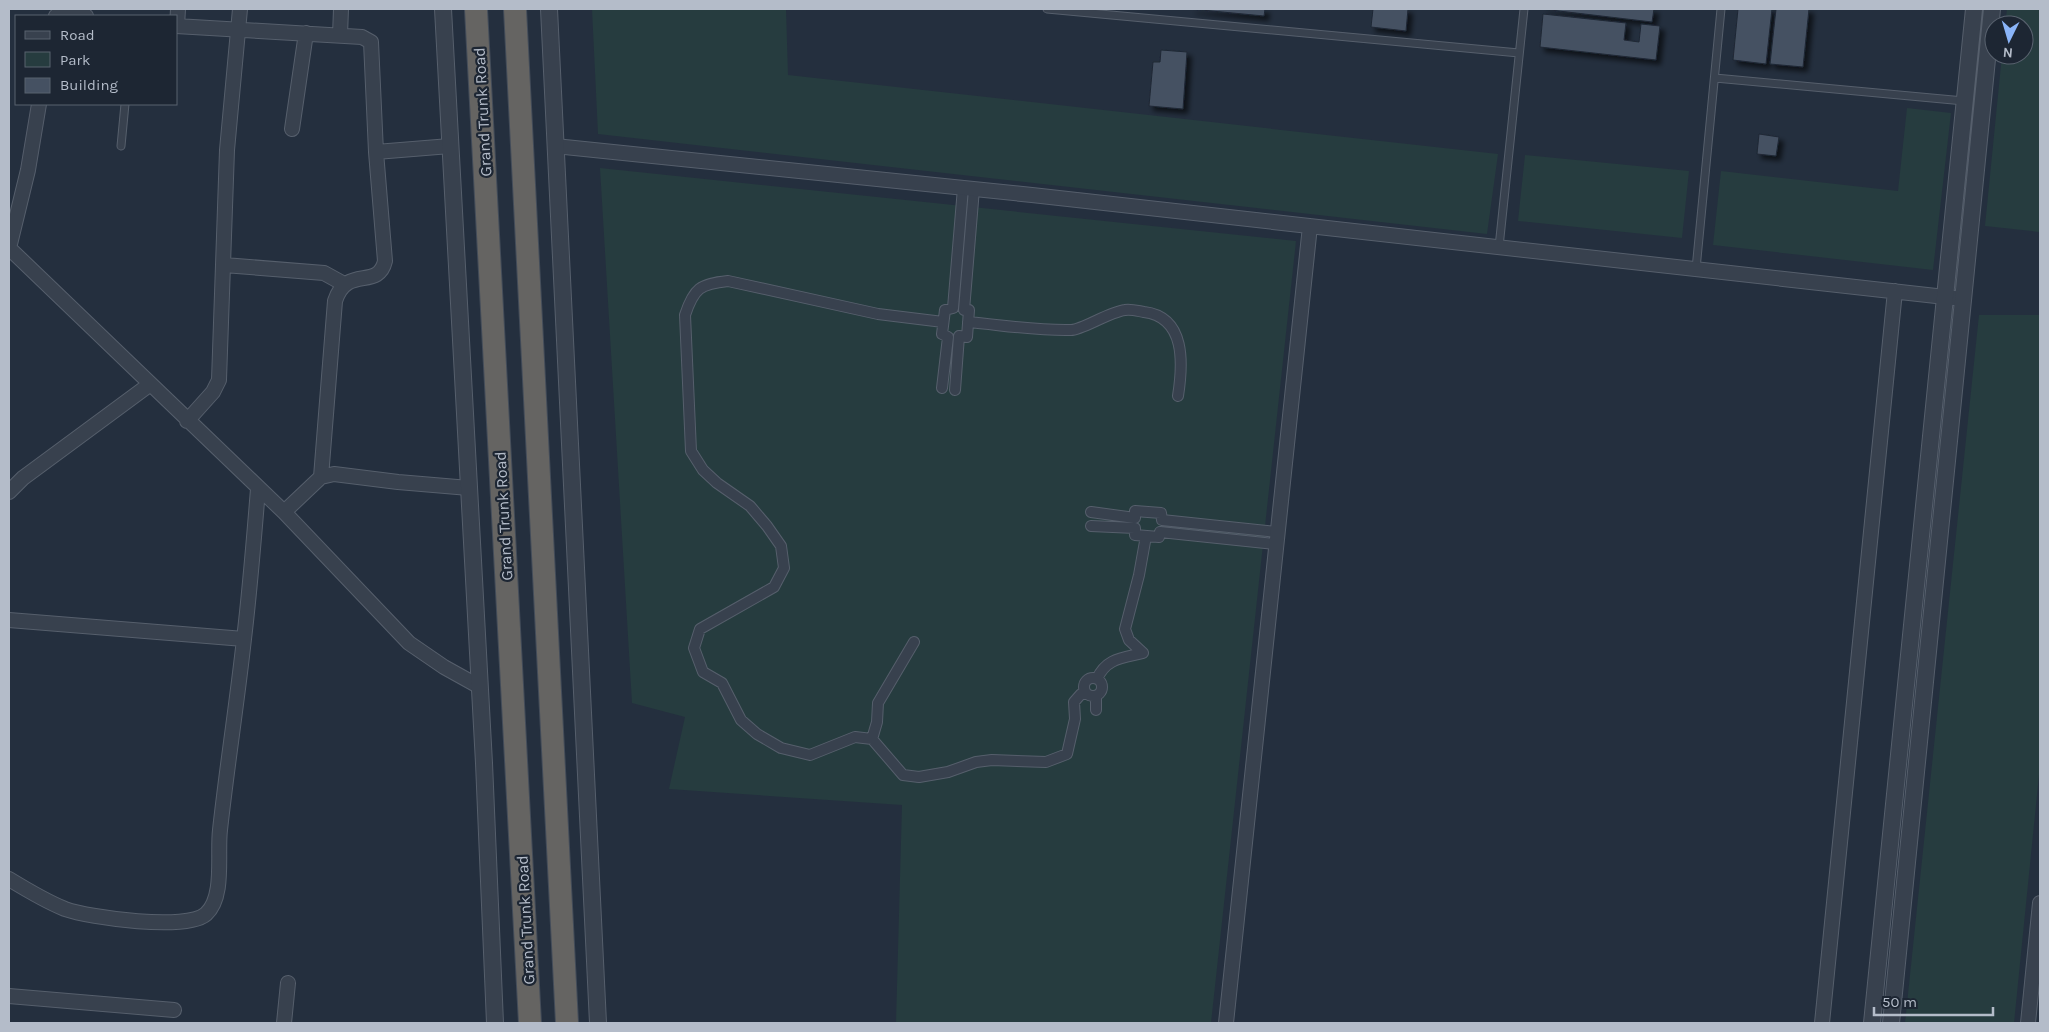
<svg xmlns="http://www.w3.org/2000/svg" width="2049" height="1032" font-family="Karla,sans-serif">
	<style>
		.green { fill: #263c3f }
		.building { fill: #455162; stroke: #1f2835; filter: url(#shadow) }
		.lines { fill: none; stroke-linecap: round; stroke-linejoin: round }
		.service-casing { stroke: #565f6c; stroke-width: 9 }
		.pedestrian-casing { stroke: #565f6c; stroke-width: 12 }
		.minor-casing { stroke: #565f6c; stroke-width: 16 }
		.tertiary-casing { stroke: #565f6c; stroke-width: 18 }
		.trunk-casing { stroke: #434c59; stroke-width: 24 }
		.service { stroke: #38414e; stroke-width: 7 }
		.pedestrian { stroke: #38414e; stroke-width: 10 }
		.minor { stroke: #38414e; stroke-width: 14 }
		.tertiary { stroke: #38414e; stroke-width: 16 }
		.trunk { stroke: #656462; stroke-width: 22 }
		.labels { text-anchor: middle; stroke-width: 4.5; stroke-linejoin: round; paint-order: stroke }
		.street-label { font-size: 16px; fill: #b4bcc9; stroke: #1d2633 }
	</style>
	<defs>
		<filter id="shadow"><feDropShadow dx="4.5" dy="4.5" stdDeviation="2.5" flood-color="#0009"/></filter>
	</defs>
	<rect width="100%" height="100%" fill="#242f3e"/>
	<!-- green -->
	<path class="green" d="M592,9h194l2,66 710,79 -11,80 -889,-100z
		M2007,9h33v223l-55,-6 17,-171h22v-30h-19z
		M1907,108l44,5 -18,157 -220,-25 8,-74 177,20z
		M1525,155l164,16 -7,67 -164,-17z
		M600,168l696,73 -85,782h-315l6,-218 -233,-16 16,-72 -53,-14z
		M1979,315h61v450l-26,258h-109z"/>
	<!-- building -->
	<path class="building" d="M1191,9h74l-1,7z
		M1373,9h35l-2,22 -35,-4z
		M1542,9h112l-2,13z
		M1738,9h34l-6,55 -33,-4z
		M1776,9h33l-6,58 -33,-3z
		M1543,14l83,9 -2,17 15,2 2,-18 19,2 -4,34 -116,-13z
		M1161,50l26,2 -4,57 -34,-3 4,-44h7z
		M1759,134l20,3 -3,19 -19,-2z"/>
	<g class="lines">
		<!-- service casing -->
		<g class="service-casing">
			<path id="service" d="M1047,9l472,44
				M1715,78l249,23
				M121,146l4,-42
				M1499,247l25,-238
				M1696,269l25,-260"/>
		</g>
		<!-- pedestrian casing -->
		<g class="pedestrian-casing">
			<path id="pedestrian" d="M968,322c34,3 69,9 103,8 11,0 38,-18 54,-20 6,-1 13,1 19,2 42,5 39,52 34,84
				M942,388l6,-51 -6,-3 3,-24 8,-2 10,-120
				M955,390l4,-54 8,1 2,-27h-5l10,-121
				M1091,512l44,6v-7l26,2 1,7 114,12
				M1091,526l44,2v7l24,2 1,-5 115,12
				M914,642l-36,61 -1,19 -5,17 -17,-2 -45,18 -29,-7 -24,-14 -16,-14 -19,-37 -19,-11 -9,-24 6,-19 74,-42 10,-19 -3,-22 -14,-20 -17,-20 -33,-23 -14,-13 -12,-19 -6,-136c9,-27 15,-31 43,-34l150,33 65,8
				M1084 687a9 9 0 1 1 18 0a9 9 0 1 1-18 0Z
				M1097,679c9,-21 26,-21 46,-26l-14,-13 -4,-11 14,-54 7,-39
				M1096,710v-14
				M872,739l31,36 16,2 29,-5 28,-10 16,-2 54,2 21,-8 8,-35 -1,-17 7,-8h4"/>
		</g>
		<!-- minor casing -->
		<g class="minor-casing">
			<path id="minor" d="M56,16l11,-2 19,2
				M176,26l186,11 9,5 5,110 9,109c-7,30 -38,3 -50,40l-14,176
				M177,26l1,-17
				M340,35l1,-26
				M292,129l14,-96
				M555,146l477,49 931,104
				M376,152l74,-6
				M9,248l275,264 125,131 35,24 36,20
				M9,248l19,-78 11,-66
				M224,265l100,8 20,11
				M187,421l26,-29 6,-12 8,-230 13,-141
				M9,492l14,-14 126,-93
				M284,512l37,-35 13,-3 64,8 71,6
				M9,620l235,19
				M9,879c18,11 36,22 56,30 25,9 122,22 141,5 19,-17 11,-60 14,-84 7,-64 17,-127 24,-191 6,-50 10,-100 14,-150
				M9,996l165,14
				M284,1023l4,-40
				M1226,1023l84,-797
				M1822,1023l73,-732
				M2028,1023l12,-120"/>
		</g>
		<!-- tertiary casing -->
		<g class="tertiary-casing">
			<path id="tertiary" d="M443,9l41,754 11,260
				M549,9l49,1014
				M1872,1023l102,-1014
				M1891,1023l101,-1014"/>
		</g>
		<!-- trunk casing -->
		<g class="trunk-casing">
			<path id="trunk" d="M476,9l54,1014
				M515,9l52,1014"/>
		</g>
		<!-- service -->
		<use href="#service" class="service"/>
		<!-- pedestrian -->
		<use href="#pedestrian" class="pedestrian"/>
		<!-- minor -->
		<use href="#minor" class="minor"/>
		<!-- tertiary -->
		<use href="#tertiary" class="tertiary"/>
		<!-- trunk -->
		<use href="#trunk" class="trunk"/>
	</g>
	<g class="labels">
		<!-- street labels -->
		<g class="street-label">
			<text transform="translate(482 112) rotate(-93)" y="6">Grand Trunk Road</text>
			<text transform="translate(503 516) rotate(-93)" y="6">Grand Trunk Road</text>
			<text transform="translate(525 920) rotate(-93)" y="6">Grand Trunk Road</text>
		</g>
	</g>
	<!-- border -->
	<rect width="2049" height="1032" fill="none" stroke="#b4bcc9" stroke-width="20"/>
	<!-- legend -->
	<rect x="15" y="15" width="162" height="90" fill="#1d2633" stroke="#59626f"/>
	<rect x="25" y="31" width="25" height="8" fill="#38414e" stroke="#59626f"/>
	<text x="60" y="40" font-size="15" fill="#b4bcc9">Road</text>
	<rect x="25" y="52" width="25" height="15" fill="#263c3f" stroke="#59626f"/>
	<text x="60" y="65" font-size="15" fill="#b4bcc9">Park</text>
	<rect x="25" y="78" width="25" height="15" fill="#455162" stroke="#59626f"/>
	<text x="60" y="90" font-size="15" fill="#b4bcc9">Building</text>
	<!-- north arrow -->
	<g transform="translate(2009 40) rotate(185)"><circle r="24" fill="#1d2633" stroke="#59626f"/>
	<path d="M0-4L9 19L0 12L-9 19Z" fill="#8ab4f8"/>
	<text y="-8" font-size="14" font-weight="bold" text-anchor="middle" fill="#b4bcc9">N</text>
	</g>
	<!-- scale -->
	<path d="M1874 1007v8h119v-8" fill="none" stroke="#b4bcc9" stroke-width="2.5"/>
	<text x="1882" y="1007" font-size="15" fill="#b4bcc9" stroke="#1d2633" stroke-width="4" paint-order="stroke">50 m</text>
</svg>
